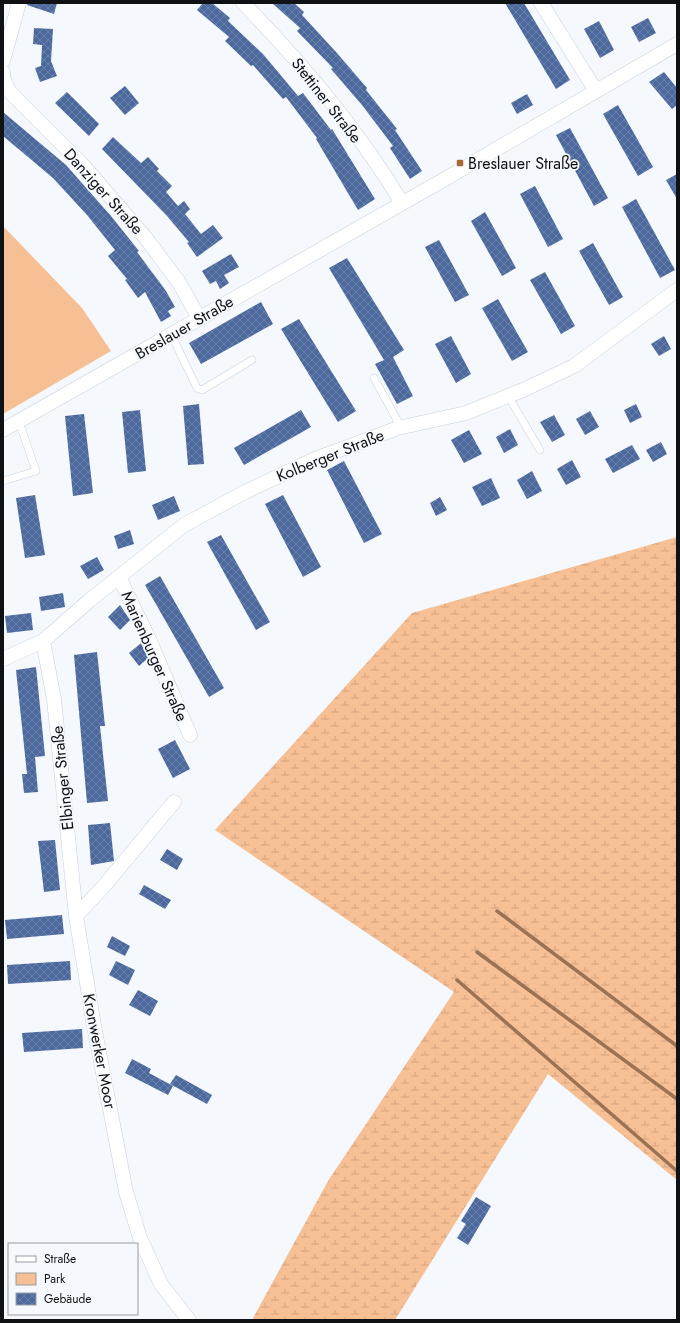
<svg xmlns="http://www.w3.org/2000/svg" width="680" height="1323" font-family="Jost,sans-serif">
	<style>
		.green { fill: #f7bf94 }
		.wetland { fill: url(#wetland-marsh) }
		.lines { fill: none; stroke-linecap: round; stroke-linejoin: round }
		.stream { stroke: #9a7254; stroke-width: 3.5 }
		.building { fill: url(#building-cross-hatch) }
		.service-casing { stroke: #c8d0dd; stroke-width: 8 }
		.minor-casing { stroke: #c8d0dd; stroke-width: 15 }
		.service { stroke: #fff; stroke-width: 7 }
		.minor { stroke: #fff; stroke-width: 14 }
		.poi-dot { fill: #a96932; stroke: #f5f8fd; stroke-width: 1.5 }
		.labels { text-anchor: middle; stroke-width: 3.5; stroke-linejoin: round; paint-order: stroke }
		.street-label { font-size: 16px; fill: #0f1115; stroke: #f5f8fd }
		.poi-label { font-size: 16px; fill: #0f1115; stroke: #f5f8fd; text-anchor: start }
	</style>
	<defs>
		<pattern id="wetland-marsh" width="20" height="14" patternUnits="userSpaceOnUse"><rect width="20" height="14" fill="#f7bf94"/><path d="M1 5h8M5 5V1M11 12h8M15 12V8" fill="none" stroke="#d3a37f"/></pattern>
		<pattern id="building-cross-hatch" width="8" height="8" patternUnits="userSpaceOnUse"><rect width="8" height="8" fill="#4b699e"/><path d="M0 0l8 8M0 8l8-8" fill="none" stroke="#6b81a6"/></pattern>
	</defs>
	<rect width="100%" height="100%" fill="#f5f8fd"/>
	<!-- green -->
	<path class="green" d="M3,226l79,82 29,43 -108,63z"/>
	<!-- wetland -->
	<path class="wetland" d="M677,537v643l-129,-106 -153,246h-143l76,-139 126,-189 -239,-162 197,-217z"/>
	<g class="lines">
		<!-- stream -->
		<path class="stream" d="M497,911l180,135
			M477,952l200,147
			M457,980l220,191"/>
	</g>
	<!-- building -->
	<path class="building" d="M27,3h30l-3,11 -27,-9z
		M203,3h9l18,15 -2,3 35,33 35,42 5,-3 28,37 1,-1 43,70 -17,11 -42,-71 1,-1 -31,-41 -3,2 -30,-34 -2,1 -26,-25 4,-4 -32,-27z
		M272,3h22l10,9 -2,3 34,37 31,36 -1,2 31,39 -2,1 27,41 -12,8 -20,-31 3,-2 -31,-41 -31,-36 2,-1 -36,-37 3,-3z
		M505,3h19l46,77 -14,9z
		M648,18l8,15 -17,9 -8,-15z
		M599,21l15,29 -14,8 -16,-29z
		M34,28l19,1 -2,32 6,15 -17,6 -5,-14 6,-2 1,-21 -9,-1z
		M664,72l13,16v17l-5,4 -23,-27z
		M125,86l14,17 -14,12 -15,-17z
		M67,92l32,32 -10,12 -34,-33z
		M527,94l6,11 -16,9 -6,-11z
		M618,105l35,62 -15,9 -35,-62z
		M3,112l63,53 45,51 28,35 -2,1 29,39 9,16 -7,4 3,5 -10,6 -16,-30 -7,6 -13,-18 2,-1 -19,-23 7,-6 -28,-35 -34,-37 -50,-42z
		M570,128l38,70 -14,8 -38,-71z
		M113,137l28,26 7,-6 11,12 -2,2 15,15 -6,6 12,14 6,-5 6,8 -5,5 16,20 12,-9 10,13 -26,19 -10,-14 2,-1 -22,-26 -65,-67z
		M677,174v25l-11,-19z
		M535,186l28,53 -15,8 -28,-53z
		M636,199l39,71 -15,8 -38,-71z
		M485,212l31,56 -14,8 -31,-55z
		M439,240l30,55 -14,7 -30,-55z
		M593,243l30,54 -14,8 -30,-54z
		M231,254l8,13 -15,8 5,8 -9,6 -4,-8 -6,3 -8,-13z
		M347,258l57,92 -11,7 20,39 -16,8 -22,-40 9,-4 -55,-92z
		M545,272l30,54 -14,8 -31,-54z
		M498,299l30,53 -16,9 -30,-53z
		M261,302l12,22 -72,40 -12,-21z
		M299,319l57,92 -18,11 -57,-93z
		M451,336l20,38 -15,9 -21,-39z
		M664,336l7,13 -12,7 -8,-12z
		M199,404l5,60 -16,1 -5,-59z
		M636,404l6,13 -12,6 -6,-13z
		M140,410l6,61 -18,2 -6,-61z
		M301,410l10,17 -67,38 -10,-17z
		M590,411l9,16 -14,8 -9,-16z
		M84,414l9,79 -20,3 -8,-80z
		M554,415l11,20 -13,7 -12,-20z
		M510,429l8,16 -14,8 -8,-16z
		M469,430l13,24 -18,9 -13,-23z
		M661,442l6,12 -14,8 -7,-12z
		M632,445l8,14 -27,14 -8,-14z
		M572,460l9,17 -15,8 -9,-16z
		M344,461l38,73 -18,9 -37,-73z
		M532,471l10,20 -15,8 -10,-19z
		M491,478l9,20 -18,8 -10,-19z
		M35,495l10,60 -20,3 -9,-60z
		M283,495l38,72 -18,10 -38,-73z
		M174,496l6,15 -22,9 -6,-15z
		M440,497l7,13 -11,6 -6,-13z
		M130,530l4,14 -16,5 -4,-13z
		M221,535l49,87 -14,8 -49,-88z
		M97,557l7,13 -16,9 -8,-13z
		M160,576l64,112 -15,9 -64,-112z
		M63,593l2,14 -24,4 -2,-14z
		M120,605l10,15 -10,10 -12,-13z
		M31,613l2,17 -26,3 -2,-17z
		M141,643l7,15 -9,8 -10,-13z
		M97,652l8,74h-5l8,75 -21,2 -13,-148z
		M36,667l9,89 -10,1 3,35 -14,1 -2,-19h5l-11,-104z
		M175,740l15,29 -17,9 -15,-29z
		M110,823l4,38 -23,4 -3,-40z
		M55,840l5,50 -16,2 -6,-51z
		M167,849l16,10 -6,11 -17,-10z
		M144,885l27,15 -6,9 -26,-15z
		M62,915l2,19 -57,5 -2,-19z
		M112,936l18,10 -5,10 -18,-9z
		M70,961l1,19 -63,4 -1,-19z
		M116,961l19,9 -7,15 -19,-10z
		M138,990l20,11 -8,15 -21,-11z
		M82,1029l1,19 -59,4 -2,-19z
		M132,1059l19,10 -2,4 24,13 -5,9 -43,-22z
		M176,1075l36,20 -5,9 -37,-20z
		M476,1197l15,9 -23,39 -11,-7 9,-14 -5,-3z"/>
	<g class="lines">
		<!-- service casing -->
		<g class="service-casing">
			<path id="service" d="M171,334l26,54 5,2 50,-30
				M374,378l27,49
				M508,396l32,54
				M3,481l33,-10 -17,-49"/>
		</g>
		<!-- minor casing -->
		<g class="minor-casing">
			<path id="minor" d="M243,3c60,61 115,127 159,200
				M541,3l55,88
				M3,61l16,-58
				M3,72v6l6,13 73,73 63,73 33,44 21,37
				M3,430l442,-251 232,-135
				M119,577l30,62 41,96
				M43,641l11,58 22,217 18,110 32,166 14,46 21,46 28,36
				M3,659l40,-18 47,-41 94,-75 61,-33 70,-33 83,-31 68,-15 57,-23 51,-24 103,-76
				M76,916l28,-30 70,-84"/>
		</g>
		<!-- service -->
		<use href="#service" class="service"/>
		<!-- minor -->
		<use href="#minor" class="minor"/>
	</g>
	<!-- markers -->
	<rect class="poi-dot" x="456" y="159" width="8" height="8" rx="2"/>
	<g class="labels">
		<!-- street labels -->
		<g class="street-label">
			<text transform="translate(327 100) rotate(52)" y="6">Stettiner Straße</text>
			<text transform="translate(104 191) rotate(48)" y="6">Danziger Straße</text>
			<text transform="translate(184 327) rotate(-30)" y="6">Breslauer Straße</text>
			<text transform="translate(330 455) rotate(-22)" y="6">Kolberger Straße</text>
			<text transform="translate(155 656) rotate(66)" y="6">Marienburger Straße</text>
			<text transform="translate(62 778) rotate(-96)" y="6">Elbinger Straße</text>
			<text transform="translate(100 1051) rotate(79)" y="6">Kronwerker Moor</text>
		</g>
		<!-- poi labels -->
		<g class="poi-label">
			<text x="468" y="169">Breslauer Straße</text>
		</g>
	</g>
	<!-- border -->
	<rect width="680" height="1323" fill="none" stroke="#0f1115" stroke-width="8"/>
	<!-- legend -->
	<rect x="8" y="1243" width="130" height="72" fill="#f5f8fd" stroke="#999ca0"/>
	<rect x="16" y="1256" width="20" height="6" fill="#ffffff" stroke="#999ca0"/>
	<text x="44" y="1263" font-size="12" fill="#0f1115">Straße</text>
	<rect x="16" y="1273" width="20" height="12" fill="#f7bf94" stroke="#999ca0"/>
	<text x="44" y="1283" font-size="12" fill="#0f1115">Park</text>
	<rect x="16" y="1293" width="20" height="12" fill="url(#building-cross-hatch)" stroke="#999ca0"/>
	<text x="44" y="1303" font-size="12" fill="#0f1115">Gebäude</text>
</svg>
